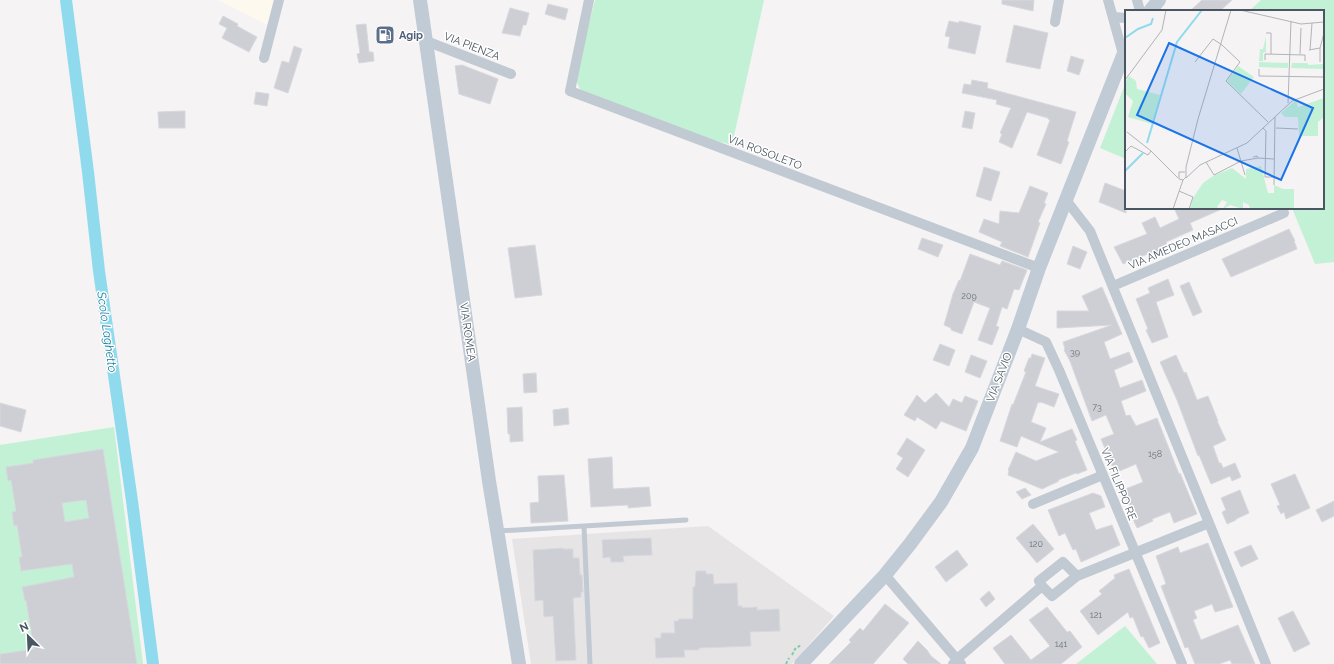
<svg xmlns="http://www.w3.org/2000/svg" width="1334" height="664" font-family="Raleway,sans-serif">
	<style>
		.commercial { fill: #fdf9ef }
		.education { fill: #e6e4e5 }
		.green { fill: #c3f1d5 }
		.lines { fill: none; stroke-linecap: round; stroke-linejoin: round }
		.canal { stroke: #90daee; stroke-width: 12 }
		.building { fill: #cdcfd5; stroke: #d7d9de; fill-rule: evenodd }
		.path { stroke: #7ad0a6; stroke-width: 2; stroke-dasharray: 3 2; stroke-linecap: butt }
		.lane { stroke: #c1cad2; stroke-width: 5 }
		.street { stroke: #c1cad2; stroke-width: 10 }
		.secondary { stroke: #c1cbd6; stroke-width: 14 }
		.labels { text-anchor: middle; stroke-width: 3; stroke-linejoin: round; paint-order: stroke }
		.number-label { font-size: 9px; fill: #6b747e }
		.service-label { font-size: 11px; font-weight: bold; fill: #4e5e75; stroke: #fff; text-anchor: start }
		.street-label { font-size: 11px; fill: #4a5661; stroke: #fff }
		.water-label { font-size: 12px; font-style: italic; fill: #0c7c9b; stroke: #fff }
		.inset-river { fill: none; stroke: #90daee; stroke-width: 2 }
		.inset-road { fill: none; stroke: #b1b4b9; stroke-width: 1 }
		.view { fill: #1a73e8; fill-opacity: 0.15; stroke: #1a73e8; stroke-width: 2 }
		.inset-edge { fill: none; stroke: #4a5661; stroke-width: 2 }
	</style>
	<rect width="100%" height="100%" fill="#f5f3f3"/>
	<!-- commercial -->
	<path class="commercial" d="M218,0h58l-7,26z"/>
	<!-- education -->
	<path class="education" d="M708,526l126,90 -42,48h-261l-19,-125z"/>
	<!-- green -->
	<path class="green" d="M595,0h169l-32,145 -54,-14 -97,-40 -6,-13z
		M1261,0h73v262l-19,2 -23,-56h31v-197h-74z
		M1126,82v77l-26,-11z
		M114,427l29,237h-143v-219z
		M1125,626l32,38h-81z"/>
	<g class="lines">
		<!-- canal -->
		<path class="canal" d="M66,0l22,172 11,99 33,230 21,163"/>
	</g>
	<!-- building -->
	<path class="building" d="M1002,0h32l-1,11 -31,-7z
		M1202,0h30l-12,11h-30z
		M548,4l20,5 -3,11 -20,-6z
		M510,8l19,5 -3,12h-3l-3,11 -18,-3z
		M223,16l15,8 -1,2 20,11 -8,15 -27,-14 5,-10 -8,-4z
		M949,21l10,2v-2l22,5 -6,28 -27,-6 2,-11 -5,-1z
		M366,24l3,28h4l1,9 -15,2 -2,-9 3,-1 -4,-28z
		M1014,25l34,8 -8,36 -34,-7z
		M294,46l8,3 -14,44 -14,-5 8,-27 7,2z
		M1071,56l13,4 -5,15 -12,-4z
		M462,65l36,14 -8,25 -31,-10 -4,-28z
		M972,80l16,3 -1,5 89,24 -9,29 2,1 -8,22 -24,-9 13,-35 -2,-1v-1l-21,-6 -15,36 -13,-6 3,-8 -2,-1 11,-25 -15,-4 1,-4 -35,-7 2,-9 7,1z
		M256,92l13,2 -2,12 -13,-2z
		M185,111v17h-26l-1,-16z
		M965,111l10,2 -3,16 -10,-2z
		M984,167l16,5 -9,29 -15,-5z
		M1105,183l21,8v22l-27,-11z
		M1030,186l18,7 -4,10 2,1 -8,18 2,1 -12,34 -28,-11 2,-4 -23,-10 5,-13 15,5 1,-13 19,2z
		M1174,208h50l-34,15 3,7 -27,12 2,5 -13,6v-2l-32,13 -9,-17 33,-13 -5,-11 13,-6 5,11 19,-9z
		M1289,229l6,12h-1l3,8 -66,28 -9,-18z
		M922,238l21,7 -5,12 -20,-8z
		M535,245l7,50 -27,3 -7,-50z
		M1073,246l14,6 -7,17 -13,-5z
		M970,254l30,11 2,-4 25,9 -8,20 -5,-1 -7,20 -5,-2 -6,19 3,1 -7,18 -14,-5 12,-32 -16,-6 -12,32 -11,-4v-2l-7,-3 9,-31 6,-14 1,1z
		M1168,279l6,16 -18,7 12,35 -16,6 -6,-13 2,-1 -12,-30 14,-6 -2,-5z
		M1189,282l13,30 -9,4 -13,-30z
		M1102,287l20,47 -18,8 6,17 19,-7 4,10 -19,8 6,18 22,-8 4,11 -25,10 5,15 4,-1 6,11 21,-8 22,56 1,-1 17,41 -23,9 -4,-11 -18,7 1,2 -16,7 -5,-11 2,-1 -11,-26 20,-8 -7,-18 -21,9 -14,-34 13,-5 -8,-19 -14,6 -22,-60 -6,-11 1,-1 -2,-7 49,-17 -55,3v-17h32l-7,-15z
		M940,344l15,6 -6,16 -16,-6z
		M1032,354l13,4 -10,28 24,8 -5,13 -13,-5 -1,1 -2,-1 -7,20 15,6 -6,14 32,-13 5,11 -2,1 12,29 -10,4 -1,-1 -18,7 1,1 -17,8 -34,-14 1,-4 -1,-1 8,-18 20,9 23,-9 -38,-16 -4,11 -17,-6 12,-37 1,1 13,-33 -2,-1 5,-13h2z
		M971,355l16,6 -7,17 -15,-6z
		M1176,355l8,18 2,-1 11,28 11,-4 10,25h-1l9,19 -13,6 6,17h2l2,5 12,-5 6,14 -9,4 -2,-5 -19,8 -12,-29 -1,1 -21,-56 -17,-38z
		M536,373l1,19 -13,1 -1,-19z
		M936,393l13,14 4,-8 9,4 3,-7 13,5 -12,30 -25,-10 -5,8 -19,-12 -2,4 -11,-6 13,-20 8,8z
		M0,403l26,7 -5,22 -21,-6z
		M522,407l1,34 -13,1v-8h-2l-1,-26z
		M568,408l1,16 -15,2 -1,-16z
		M907,438l18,12 -17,27 -12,-8 7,-11 -6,-4z
		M103,449l34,215h-137v-10l34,-5 -8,-49 -1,1 -3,-14 52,-10 -2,-13 -51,7 -2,-14h3l-5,-32 -3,1 -2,-14 4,-1 -5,-31 -3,1 -2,-14 27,-4v-3zM86,500l3,18 -24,4 -3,-19z
		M612,457l1,32 36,-2 2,19 -23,2v-3l-37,2 -3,-48z
		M1295,474l15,34 -24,11 -2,-7 -3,2 -4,-8 3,-1 -9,-21z
		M564,475l4,46 -37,2 -1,-20 9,-1 -1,-26z
		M1025,488l6,7 -9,4 -6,-7z
		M1240,490l9,23 -13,6v1l-9,4 -5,-12 4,-2 -5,-12z
		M1093,493l8,3 4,11 -16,6 7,17 16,-5 8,20 -39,17 -5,-13 -3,1 -8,-17 -6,3 -11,-26z
		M1334,501v15l-12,6 -6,-12z
		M1033,524l21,25 -17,14 -21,-25z
		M651,538l1,17 -29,1 1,6h-13l-1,-5 -7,1 -1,-18z
		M1208,543l25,64 -18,5 -3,-8 -18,7 3,7 -4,2 8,20 37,-15 17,39h-23l-2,-4 -11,4h-24l-7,-17 -3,1 -24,-62 5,-2 -10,-28 22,-9 2,6z
		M1251,545l7,14 -17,8 -7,-15z
		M563,548v1h10v9h6l1,17h2l1,17h-2v5l-8,1 3,62 -20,1 -3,-45 -9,1 -1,-17 -8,1 -2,-51z
		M957,550l11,15 -22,17 -11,-15z
		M1129,569l31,74 -11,5 -6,-12 -2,1 -8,-20 -3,1 -2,-6 -30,23 -18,-24 22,-17 -3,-3 16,-13 -1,-3z
		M696,571h10v3h7l1,10 23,-1 1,23h4v2l15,-1v3l22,-1 1,22 -30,1 1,14 -52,2v2h-15l1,7 -29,1 -1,-20h6v-5h14l-1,-12h4l1,-2h14v-32h2z
		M989,591l6,8 -9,8 -6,-8z
		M885,604l24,19 -36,41h-44l22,-22 -2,-2 11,-12 3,3z
		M1047,607l20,25 3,-1 12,16 -21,17h-56l-12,-16 18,-13 20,25 19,-14 -21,-26z
		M1293,611l17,33 -16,8 -16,-34z
		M918,641l9,9 4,6 10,8h-33l-5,-5z"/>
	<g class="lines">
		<!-- path -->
		<path class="path" d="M792,655l3,-6 6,-4
			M786,664l3,-6"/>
		<!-- lane -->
		<path class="lane" d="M584,526l6,138
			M498,531l188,-11"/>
		<!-- street -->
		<path class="street" d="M589,0l-19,91 469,177
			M1108,0l15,54
			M1137,0l3,11
			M1113,17l13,1
			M1055,22l4,-22
			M426,41l85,33
			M264,58l15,-58
			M1066,200l24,31 119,292 57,141
			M1113,286l171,-73
			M1018,329l28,13 13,28 123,294
			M1033,504l70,-29
			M885,575l76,89
			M1077,576l132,-53
			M953,664l4,-5 85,-73 10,10 25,-20 -14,-14 -24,19 3,5"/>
		<!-- secondary -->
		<path class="secondary" d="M420,0l69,481 30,183
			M1150,11l9,-11
			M801,664l84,-89 25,-31 31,-42 31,-54 46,-119 21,-61 87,-220"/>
	</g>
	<!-- icons -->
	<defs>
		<g id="fuel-square" transform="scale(1)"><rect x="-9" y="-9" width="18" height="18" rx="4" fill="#5c6f8a" stroke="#fff"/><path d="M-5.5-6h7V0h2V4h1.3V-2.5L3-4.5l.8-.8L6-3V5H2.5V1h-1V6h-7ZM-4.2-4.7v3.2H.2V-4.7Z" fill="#fff"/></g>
	</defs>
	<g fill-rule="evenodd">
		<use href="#fuel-square" x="385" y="35"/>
	</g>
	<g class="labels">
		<!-- number labels -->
		<g class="number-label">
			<text x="969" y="299">209</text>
			<text x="1075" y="355">39</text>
			<text x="1097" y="410">73</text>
			<text x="1155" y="457">158</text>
			<text x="1036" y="547">120</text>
			<text x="1096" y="618">121</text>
			<text x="1061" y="647">141</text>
		</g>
		<!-- service labels -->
		<g class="service-label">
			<text x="399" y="39">Agip</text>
		</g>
		<!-- street labels -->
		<g class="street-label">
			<text transform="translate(472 46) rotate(21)" y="4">VIA PIENZA</text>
			<text transform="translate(765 152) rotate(21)" y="4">VIA ROSOLETO</text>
			<text transform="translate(1183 243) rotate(-23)" y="4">VIA AMEDEO MASACCI</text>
			<text transform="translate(468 332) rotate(82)" y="4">VIA ROMEA</text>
			<text transform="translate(999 377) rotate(-69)" y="4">VIA SAVIO</text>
			<text transform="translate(1119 484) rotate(68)" y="4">VIA FILIPPO RE</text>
		</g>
		<!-- water labels -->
		<g class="water-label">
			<text transform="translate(107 332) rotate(82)" y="4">Scolo Laghetto</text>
		</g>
	</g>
	<!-- overview -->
	<g transform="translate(1125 10)">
		<rect width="199" height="199" fill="#f5f3f3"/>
		<path d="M141,26v16l-3,1v8h-4l1,-12h3zM134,52l29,1v5l-29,-1zM167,53h15l2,2 15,-1v5l-33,-1zM113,56l16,11 -13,17 -14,-13zM4,66l7,5 1,8 23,6 -8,29 -24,-7 5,-16 -8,-8v-11zM199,88v19l-6,5v14h-19l-1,-19h-13l-4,-4 15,-13 2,7zM136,156l7,27h6v-8l9,4h11v20h-44l-1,-4 -6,-3v7l-13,-4 -7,4 4,-7 -5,-2 -5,7 3,2h-30l3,-11 10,-15 10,-7 19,-8 14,11v-10z" fill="#c3f1d5"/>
		<path class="inset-river" d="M0,28l13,-9 13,-5 2,-6M22,133l30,-101 25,-32M0,161l18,-18"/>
		<path class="inset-road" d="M115,0l61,14 23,-2M141,23h5v21M195,38v14M184,40l11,-2 4,-15M185,40l2,-27M175,44l1,-26M140,50v-6l40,1v6M70,52l18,-23 9,6 18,17 -14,19 42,41M134,59v7l65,1M0,70l37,-50 4,-20M163,93l3,-82M138,118l3,3 -1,46h9M151,118l22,1M2,122l24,19 27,27M112,138l8,27M0,142l6,-6 17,9 3,-4M133,148l16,1M81,152l8,13 27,-14 17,-3 -1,-2 -4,1M60,162h-6v7l4,1 3,-3v-10l12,-48 33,-109M61,168l14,-13 47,-22 45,-42 32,-12M149,175l1,-68M54,181l14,6 -4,12M48,199l10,-29"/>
		<path class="view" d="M44,33l144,65 -32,72 -144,-65z"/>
		<rect width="199" height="199" class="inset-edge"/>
	</g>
	<!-- north arrow -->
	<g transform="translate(28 636) rotate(336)" stroke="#ffffff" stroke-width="3" paint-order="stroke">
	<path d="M0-3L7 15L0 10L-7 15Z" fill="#4a5661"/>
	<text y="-6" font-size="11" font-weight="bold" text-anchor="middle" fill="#4a5661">N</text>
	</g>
</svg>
